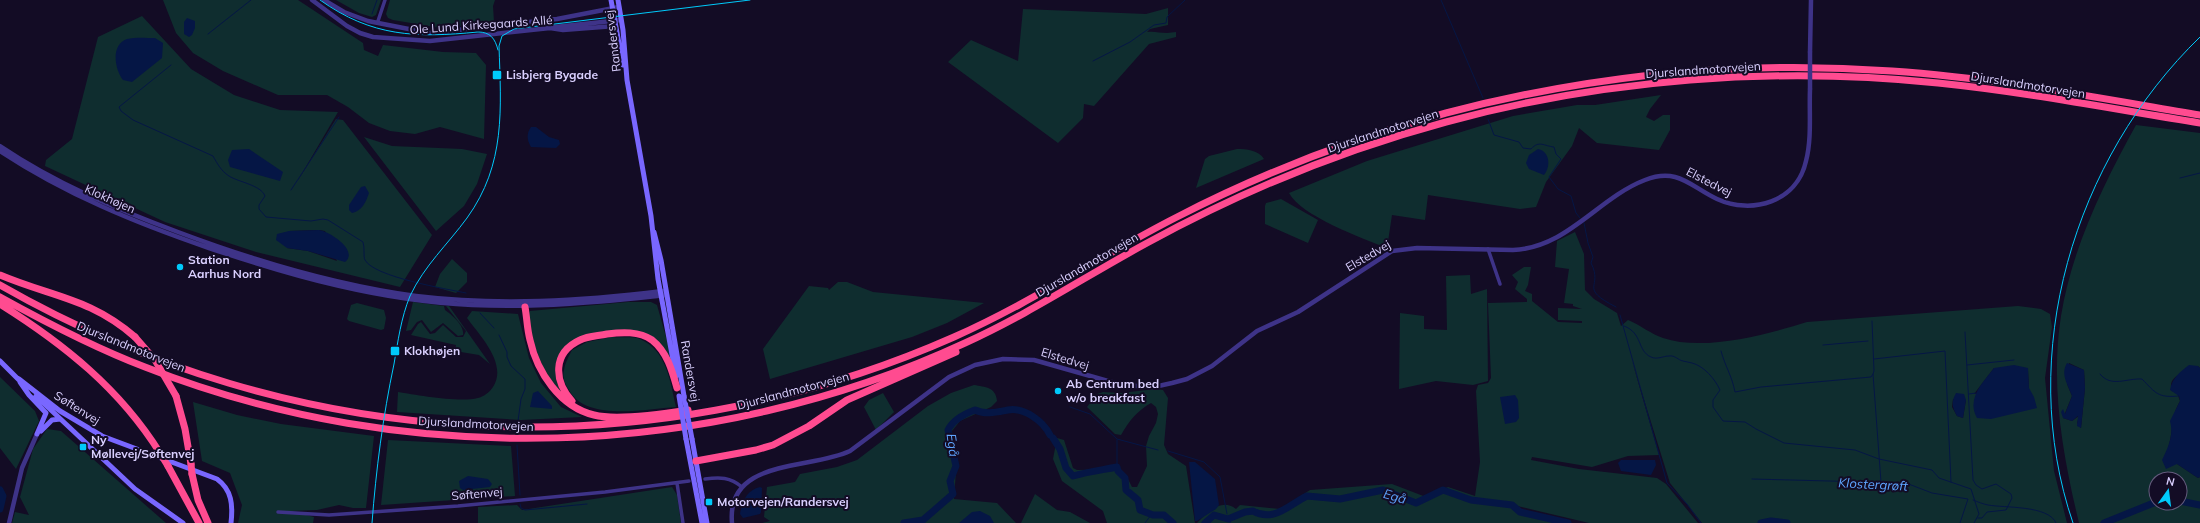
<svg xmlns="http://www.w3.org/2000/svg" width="2200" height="523" font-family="Mulish,sans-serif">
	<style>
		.green { fill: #0f2d2f; fill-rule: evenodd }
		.water { fill: #051645 }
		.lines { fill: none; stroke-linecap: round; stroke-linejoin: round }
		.stream { stroke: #051645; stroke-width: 1 }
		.river { stroke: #051645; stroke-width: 7 }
		.minor { stroke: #3e3388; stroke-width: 3.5 }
		.tertiary { stroke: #3e3388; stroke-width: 4.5 }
		.secondary { stroke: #7967ff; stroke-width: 5 }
		.motorway { stroke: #ff4b90; stroke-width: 7 }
		.tram { stroke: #00cafb; stroke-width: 1 }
		.tertiary-bridge { stroke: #3e3388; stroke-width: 4.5 }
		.secondary-bridge { stroke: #7967ff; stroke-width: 5 }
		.motorway-bridge { stroke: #ff4b90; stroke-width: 7 }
		.poi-dot { fill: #00cafb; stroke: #130c25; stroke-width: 1.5 }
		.labels { text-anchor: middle; stroke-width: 4; stroke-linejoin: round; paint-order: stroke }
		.street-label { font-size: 12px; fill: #dad0ff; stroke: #130c25 }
		.poi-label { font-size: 12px; font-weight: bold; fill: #dad0ff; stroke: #130c25; text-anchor: start }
		.water-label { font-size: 13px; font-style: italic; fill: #5ea5ff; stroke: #130c25 }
	</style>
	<rect width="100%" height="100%" fill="#130c25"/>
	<!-- green -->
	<path class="green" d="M163,0h135l65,43 1,7 14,6 5,-11 60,7 33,1 10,12 -2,74 -44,-12 -25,7 -25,-3 -21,-8 -21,-16 -21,-12h-49l-55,-24 -30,-18 -17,-20z
		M336,0h45l-5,15 -4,2 -13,-4z
		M390,0h105l-2,6 1,16 -53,6 -48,-8 -5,-2 -2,-4z
		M1168,8v17l-18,4 -3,3c8,-1 12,1 20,1 3,0 6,-1 9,-1v5l-27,7 -55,62 -10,-2 -1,14 -25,25 -110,-81 23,-22 47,21 5,-52 123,5z
		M142,16l49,53 43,26 46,15 58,2 -41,70 39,-63 7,1 89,115 -32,52 -144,-35 -91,-30 -120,-56 1,-6 26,-21 26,-102zM319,230l6,1 12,30 -29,-10 -21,-3 2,-17z
		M1661,95l-11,14 -4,8 8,4 9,-6h7v15l-11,20 -62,-7 -18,-15 -7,18 -26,36 -10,25 -16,2 -92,-14 -3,25 -33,-5 -5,33c-25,-10 -86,-32 -98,-55l78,-32 146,-45 64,-11h18z
		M2136,125l64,8v235l-2,-2c-11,5 -32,10 -26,25l5,2 3,8c-10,17 -6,29 -12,47l9,16 21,14 2,-1v46h-121c-16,-67 -29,-137 -18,-207 11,-68 42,-131 75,-191zM2069,363l15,7 1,18 -4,40 -4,-5 2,-7 -7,5 -9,-3 9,-22 -5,-12zM2156,479h24v24h-24z
		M364,137l28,9 70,3 25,5 -10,30 -13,22 -28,25z
		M1237,149c9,0 22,1 27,10l-68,29 9,-29 4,-3z
		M1281,199l37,21 -10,23 -43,-19v-18l1,-3z
		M1575,232l9,22 1,36 9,9 23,14 4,13 7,-6c12,5 23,14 35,18 41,14 105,-4 144,-16l211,-16 23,3 9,5 2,13 -7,51 9,93 13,52h-365l-32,-40 -38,-122 27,94 -31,1 -36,11 -60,-10 -1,3 48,9 78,9 9,6 32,39h-109l-76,-18 7,7 48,11h-371c10,-10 24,-26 39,-14l4,-4 40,4 30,-19 82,-6 34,13 22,-10 27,9 5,-34 -4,-71 2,-6 10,-2 3,-5 -3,-75 39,-1v-3l-12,-10 3,-7 -6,-7 12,-8h7l-3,18 -3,6 7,3v7l26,21 24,1v-2l-24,-1v-12l24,1 -9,-3v-2l-9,-1 5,-34 -14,-2 2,-26zM1994,368l34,3 1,17 -55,6zM1953,399l13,1 -3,18 -6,-2 -5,-9z
		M452,259l15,14v9l-11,11 -21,-6 5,-13z
		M1470,275l1,19 16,-5 1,92 -15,4 -37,-4 -37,8 1,-76 24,3v13l23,1 -1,-54z
		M838,282h9l26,10 111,11 -37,20 -35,14 -142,42 -7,-30 46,-63 19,2 1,2z
		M413,302l31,4 1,4c7,5 20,16 18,25l-5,1 -15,-13 -12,9 -9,-12 -5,2 -6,8 -5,1z
		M628,302h23l6,3 16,57 -14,-19 -35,-12 -59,16 -8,33 4,13c-4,-6 -9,-11 -13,-17 -7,-11 -24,-54 -18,-65z
		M357,303l27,7 2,8 -2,11 -3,1 -32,-9 -2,-2 4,-14z
		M446,306h3l41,58 -11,-9 -24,-4 1,-6 -45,-10 7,-11 3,-2 9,12 5,-1 8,-8 13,12h7l3,-6z
		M472,311l46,3 11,44 12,25 20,24 21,10 -61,3 -124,-8 1,-20c19,3 62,11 80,6 5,-1 12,-6 15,-11 15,-23 -13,-51 -26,-69z
		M612,337c9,1 21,-1 28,2 27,12 30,42 36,68 -31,2 -90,15 -107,-17 -4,-6 -7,-12 -5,-20 1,-7 5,-14 8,-20l15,-8z
		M0,377l35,34 4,10 -23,48 -16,-21z
		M974,385c11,2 22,2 23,16l-6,6 -31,14 -8,10 5,26 -3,42 43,4 19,20h-254l8,-2 -6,-4 3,-30 28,-5 5,-8 37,-7 20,-7 71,-54 23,-13z
		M1155,389l8,1 5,8 -4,47 4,9 18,12 9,57h-88l-4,-12 -41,-30 -9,-22 4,-21 7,2 9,28 4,2 43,-1 7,8 5,10h5l10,-21 -1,-20 3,-10 7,-13 2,-9 -2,-7 -5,-4c-14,8 -22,18 -30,32l-6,-1 -28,-27 10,-13 6,-2 18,1z
		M883,393l11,19 -18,18 -12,-23 5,-7z
		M193,402l44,13 44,9 93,12 -8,72h-13l-14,-3 -22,5 -26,1 23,6 -1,6h-75l4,-18 -12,-32 -28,-12z
		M47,429l14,2 105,92h-154l3,-11 14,3 -9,-18 13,-48z
		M388,440l123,6 4,50 -134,9z
		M672,487l5,8 4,28h-203v-16l39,-2 5,5z
		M1035,494l22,16 13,2 20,11h-69z"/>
	<!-- water -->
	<path class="water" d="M187,18l8,3v7l-3,7 -3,2 -5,-3v-12z
		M155,38l8,5 -1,15 -30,24 -9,-2c-8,-10 -13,-35 4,-41 8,-2 20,-1 28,-1z
		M531,127h5l13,10 10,3 1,4 -4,4 -25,-1c-4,-7 -5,-13 0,-20z
		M249,149l34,23 -3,9 -50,-14 -2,-7 4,-10z
		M1538,149c12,2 13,18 6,26l-15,-6 -3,-6 3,-8z
		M365,186l4,7c-3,9 -7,18 -17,20l-3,-3v-5l12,-18z
		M319,230c12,2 40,21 26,32l-37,-11 -21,-3 -11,-8 1,-6 12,-3z
		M2067,363l17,7 1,18 -4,40 -4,-2 1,-10 -6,5 -9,-3 -2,-6 2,-3 2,5 7,-18c-4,-12 -12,-21 -5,-33z
		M2014,365l14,3 1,20 5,9 3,11 -46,11 -14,-1c-11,-19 6,-36 17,-50z
		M2189,365l9,1 2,2v109l-2,1 -21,-14 -11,5 -4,-9c6,-12 12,-25 8,-39l10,-20 -1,-5 -9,-6c2,-12 10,-18 19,-25z
		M538,391l14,15v3l-22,-2 3,-14z
		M1956,393l8,1 2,6 -3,18 -6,-2c-5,-9 -6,-14 -1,-23z
		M1515,395l3,5 1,18 -3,4 -11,2 -5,-27z
		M1621,460h34l1,5 -5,10 -30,-4 -3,-8z
		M1189,462h6l20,17 4,26 -3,4 -19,12h-2z
		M468,476l20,3 4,5 -2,3 -27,3 -3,-2 -1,-7z
		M760,487l2,1 -1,24 -1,2 -17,4 -3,-4c2,-13 7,-24 20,-27z
		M980,511l10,5 4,7h-35l13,-11z"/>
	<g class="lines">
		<!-- stream -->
		<path class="stream" d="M1441,0l42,98
			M372,14l5,-14
			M208,34l43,-34
			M1093,61l37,-19 24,-17 12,-2 1,-6 18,-17
			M171,65l-52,42 2,4 12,9 80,36c4,7 8,15 16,20 9,6 32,9 36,20l-6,9v4l7,8 45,4 12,-2 5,1 35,22c2,6 0,14 2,18 9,17 82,29 101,33
			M1488,119l6,16 25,7 4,6 8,1c8,-9 13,-3 23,-2l2,7 5,5 -12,18 9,12 13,7 5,17 4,5
			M2180,178l20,-5
			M291,190l48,-73
			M1584,223l4,20 5,14 -2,6c13,25 -14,24 25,44
			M480,313l14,15
			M1620,315l47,168 20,21 14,19
			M1872,321l2,50 -1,3 8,108
			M1624,326c19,7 13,25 27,31 6,3 12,-1 18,-1 6,-1 9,4 14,5 3,1 6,1 9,2 12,3 23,16 28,27l-7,10v7l10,14 22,1 11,7 28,14 71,7 24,9 53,11 7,8 32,11 8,25 -5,9
			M1965,332l8,148 3,5 6,4 14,-5 15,10 1,4 -6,12 -19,2 -5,6h-4
			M499,335l8,17v5l4,9 14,13v10l-4,10 -3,22
			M1823,345l45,-4
			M1721,351c4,15 11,25 14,41l26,-5 110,-10 2,-3
			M1874,359l71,-8 6,131
			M1967,365l47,-5
			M2100,374c11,14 27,4 42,5 14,14 15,19 37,17
			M1969,394l7,-1
			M1070,407l20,7 27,25 41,11
			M1117,440v27
			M517,445l3,50
			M1168,451l36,11 16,15 7,37
			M1752,479l154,4 26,10 36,6 -8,24
			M1973,500c5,2 10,4 15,5 16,3 61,0 68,18
			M520,504l1,4 4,2 62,-6
			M1145,523l6,-8
			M1230,523l1,-5"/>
		<!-- river -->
		<path class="river" d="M1053,438l7,11 6,19 7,8c14,-4 29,-6 44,-9l1,4 7,7 1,12 12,10 2,10 13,5h11l9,8
			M0,490l3,6 -3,13
			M2180,501l20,4
			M904,523l19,-3 30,-26 -3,-13 6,-15 -8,-36c5,-10 16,-16 27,-20 10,5 22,2 33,0 16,-3 35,11 42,25
			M1205,523l9,-8 14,4 17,-7 8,-1c21,12 37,-7 54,-15l33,3 43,-9 33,13 27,-13 28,10 41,5 8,7 48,11
			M1761,523l10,-2 16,2
			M2104,523l52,-21"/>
		<!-- minor -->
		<path class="minor" d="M378,21l7,-21
			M1488,249l12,35
			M705,479c15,-2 25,-2 37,8
			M677,483l6,40
			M278,512l51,3 129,-9 147,-14 84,-11"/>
		<!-- tertiary -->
		<path class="tertiary" d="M312,0l35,26 13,7 13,4 57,4 120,-13 13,2 52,-4
			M324,0l20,12 24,9 61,12 128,-14 62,-12
			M555,27l66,-7
			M1810,52l1,-52
			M0,146c55,37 116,63 178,86 77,29 157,53 238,64 83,10 165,5 247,-5
			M0,151c65,43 136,72 209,97 86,29 172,53 263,57 66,3 130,-3 195,-10
			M9,523l13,-55 15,-34
			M732,523c-6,-65 78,-53 118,-72l99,-74 26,-12 28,-6 31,1 88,25 32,2 18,-4 15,-4 25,-13 45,-35 41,-19 94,-61 25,-3 96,2c54,-2 85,-52 132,-70 33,-13 46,7 72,19 35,16 80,3 89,-38 6,-23 3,-49 4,-72"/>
		<!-- secondary -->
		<path class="secondary" d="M611,0l12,65
			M618,0l5,30 4,50 24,136 7,63 18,97
			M654,232l7,28 23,136
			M0,361l20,20
			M19,379l41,32 42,25 115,43c15,11 16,26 14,44
			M20,382l9,13 17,18 -9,21
			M36,396l99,93 48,34
			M41,431l11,-11 8,-1
			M686,439l16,84
			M692,439l15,84"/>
		<!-- motorway -->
		<path class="motorway" d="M0,275c52,22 90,23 135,62
			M0,285c293,168 644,189 954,52 77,-34 148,-82 223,-120 85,-44 177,-79 269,-104 145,-38 297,-53 446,-42 103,7 206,27 308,44
			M0,297c47,26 95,51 145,70 261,103 566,94 820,-24 64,-29 121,-67 182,-100 95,-52 195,-93 299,-121 159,-43 328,-56 492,-39 88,9 175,26 262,40
			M0,304c64,40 120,85 160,149
			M525,307c2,11 2,22 5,33 7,32 30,67 64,75 23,6 69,-1 94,-5
			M176,396l9,33 6,35
			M572,401c-18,-20 -20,-48 8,-61 8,-4 18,-4 27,-6 15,-2 32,-3 45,6 15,12 20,30 25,48
			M696,461l60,-11 17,-5 36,-19 38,-26 109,-48
			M168,466l31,57
			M192,474l6,26 10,23"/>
		<!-- tram -->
		<path class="tram" d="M320,0c52,37 96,38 158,32 12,0 17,6 20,18
			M372,523c4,-53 11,-107 22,-159 4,-23 7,-46 16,-68 14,-30 38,-52 57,-78 39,-54 34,-109 32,-172l3,-10 12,-7 236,-29
			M2073,523c-58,-169 1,-364 127,-486"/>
		<!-- tertiary-bridge -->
		<path class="tertiary-bridge" d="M1810,89v-37"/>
		<!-- secondary-bridge -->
		<path class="secondary-bridge" d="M679,396l7,43
			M684,396l8,43"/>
		<!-- motorway-bridge -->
		<path class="motorway-bridge" d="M135,337l20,23 21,36
			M160,453l8,13
			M191,464l1,10"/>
	</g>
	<!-- markers -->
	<g class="poi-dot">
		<rect x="492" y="70" width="10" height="10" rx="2"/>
		<circle cx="180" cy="267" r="4"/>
		<rect x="390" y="346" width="10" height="10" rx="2"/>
		<circle cx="1058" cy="391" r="4"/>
		<rect x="79" y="443" width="8" height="8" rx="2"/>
		<rect x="705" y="498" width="8" height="8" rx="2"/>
	</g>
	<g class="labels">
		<!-- street labels -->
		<g class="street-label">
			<text transform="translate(481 25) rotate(-4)" y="4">Ole Lund Kirkegaards Allé</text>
			<text transform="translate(613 41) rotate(-97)" y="4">Randersvej</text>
			<text transform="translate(1703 70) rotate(-4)" y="4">Djurslandmotorvejen</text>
			<text transform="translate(2028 85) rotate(9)" y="4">Djurslandmotorvejen</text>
			<text transform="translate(1383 131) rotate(-18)" y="4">Djurslandmotorvejen</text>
			<text transform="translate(1709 182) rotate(27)" y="4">Elstedvej</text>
			<text transform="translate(110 199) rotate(24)" y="4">Klokhøjen</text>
			<text transform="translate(1368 256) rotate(-30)" y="4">Elstedvej</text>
			<text transform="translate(1087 265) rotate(-30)" y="4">Djurslandmotorvejen</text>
			<text transform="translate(131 347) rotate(22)" y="4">Djurslandmotorvejen</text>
			<text transform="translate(1065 359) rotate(17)" y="4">Elstedvej</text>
			<text transform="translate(690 371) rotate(80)" y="4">Randersvej</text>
			<text transform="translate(793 391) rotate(-15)" y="4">Djurslandmotorvejen</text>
			<text transform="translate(77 408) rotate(32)" y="4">Søftenvej</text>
			<text transform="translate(476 424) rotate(3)" y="4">Djurslandmotorvejen</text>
			<text transform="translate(477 494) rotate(-5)" y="4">Søftenvej</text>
		</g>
		<!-- poi labels -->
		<g class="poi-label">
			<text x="506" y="79">Lisbjerg Bygade</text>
			<text x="188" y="264">Station<tspan x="188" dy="14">Aarhus Nord</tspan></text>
			<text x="404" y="355">Klokhøjen</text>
			<text x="1066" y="388">Ab Centrum bed<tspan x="1066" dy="14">w/o breakfast</tspan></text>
			<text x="91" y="444">Ny<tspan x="91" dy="14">Møllevej/Søftenvej</tspan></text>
			<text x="717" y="506">Motorvejen/Randersvej</text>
		</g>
		<!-- water labels -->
		<g class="water-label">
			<text transform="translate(953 445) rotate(82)" y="5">Egå</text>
			<text transform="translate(1873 484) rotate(3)" y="5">Klostergrøft</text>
			<text transform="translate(1395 496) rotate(16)" y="5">Egå</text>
		</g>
	</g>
	<!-- north arrow -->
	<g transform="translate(2168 491) rotate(14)"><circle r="19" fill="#130c25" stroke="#635a7c"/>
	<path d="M0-3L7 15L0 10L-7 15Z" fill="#00cafb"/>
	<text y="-6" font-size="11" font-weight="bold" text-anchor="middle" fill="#dad0ff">N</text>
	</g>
</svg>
